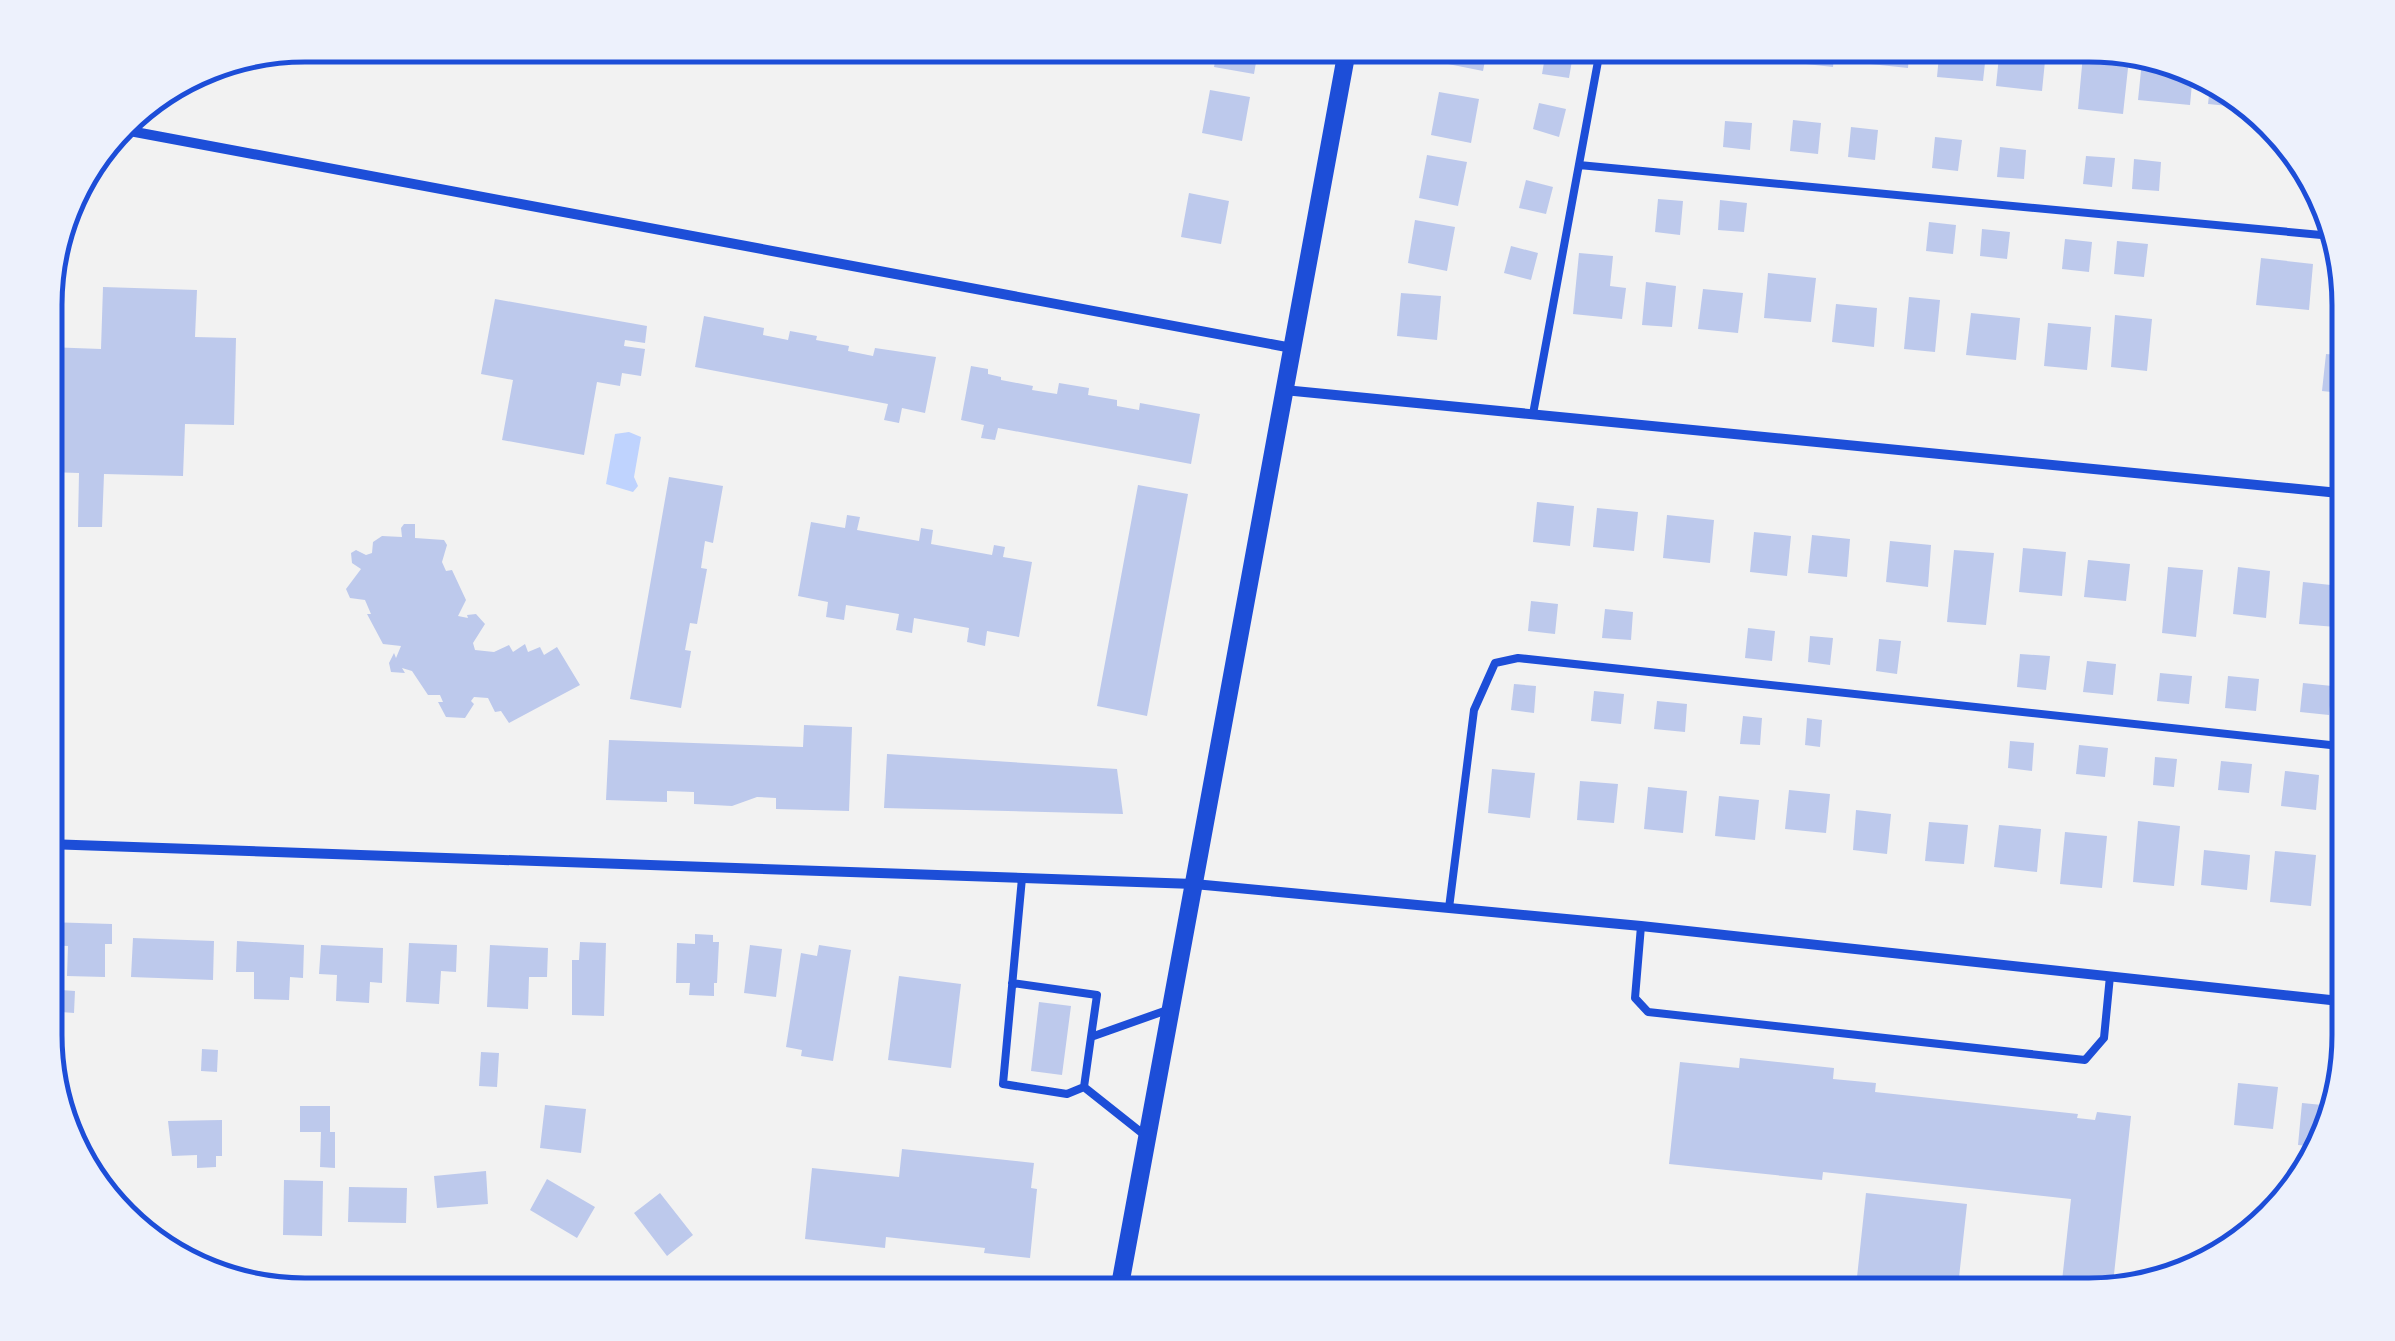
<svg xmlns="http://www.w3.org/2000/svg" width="2395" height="1341" font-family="'Sofia Sans Condensed',sans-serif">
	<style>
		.water { fill: #bfd3fe }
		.building { fill: #bdc9ec }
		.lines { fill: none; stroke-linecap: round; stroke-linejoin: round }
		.service { stroke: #1d4ed8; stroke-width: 8 }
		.minor { stroke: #1d4ed8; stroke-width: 10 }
		.tertiary { stroke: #1d4ed8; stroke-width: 18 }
		.rim { fill: none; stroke: #1d4ed8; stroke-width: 5 }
	</style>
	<rect width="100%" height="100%" fill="#f2f2f2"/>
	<!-- water -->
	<path class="water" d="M629,432l12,5 -7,40 4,9 -5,6 -27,-8 9,-50z"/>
	<!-- building -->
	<path class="building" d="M1218,45h41l-5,29 -40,-7z
		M1447,45h41l-5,26 -40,-8z
		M1547,45l27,4 -5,29 -27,-4z
		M1725,45h42v10l-43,-4z
		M1799,45h36l-2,22 -36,-4z
		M1863,45h47l-2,23 -47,-5z
		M1940,45h47l-4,36 -46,-4z
		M2000,46l46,5 -4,40 -46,-5z
		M2083,55l46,4 -6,55 -45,-5z
		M2142,61l51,12 -3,32 -52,-5z
		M2211,78l8,2 30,28 -41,-4z
		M1210,90l40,7 -8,44 -40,-8z
		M1439,92l40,7 -8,44 -40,-8z
		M1539,103l27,6 -7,28 -26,-8z
		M1793,120l28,3 -3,31 -28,-3z
		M1725,121l27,2 -2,27 -27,-3z
		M1851,127l27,3 -3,30 -27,-3z
		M1935,137l27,3 -4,31 -26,-3z
		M2000,147l26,3 -2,29 -27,-2z
		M1427,155l40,7 -9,44 -39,-8z
		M2086,156l29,2 -3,29 -29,-3z
		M2134,159l27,3 -2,29 -27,-2z
		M1526,180l27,7 -7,27 -27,-6z
		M1189,193l40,8 -8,43 -40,-7z
		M1658,199l25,2 -3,34 -25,-3z
		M1720,200l27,3 -3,29 -26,-2z
		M1415,220l40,7 -8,44 -39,-8z
		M1929,222l27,3 -3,29 -27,-3z
		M1982,229l28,3 -3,27 -27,-3z
		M2065,239l27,3 -3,30 -27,-3z
		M2117,241l31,3 -4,33 -30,-3z
		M1511,246l27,7 -7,27 -27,-7z
		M1579,253l34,3 -3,30 16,2 -4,31 -49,-5z
		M2261,258l52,6 -4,46 -53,-5z
		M1768,273l48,5 -5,44 -47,-4z
		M1646,282l30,4 -4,41 -30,-2z
		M103,287l94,3 -2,47 41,1 -2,87 -49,-1 -2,52 -79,-2 -2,53h-24l1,-54 -32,-1v-125l54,2z
		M1703,289l40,4 -5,40 -40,-4z
		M1401,293l40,3 -4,44 -40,-4z
		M1909,297l31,3 -5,52 -31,-3z
		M495,299l152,27 -2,17 -20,-3 -1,6 21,3 -4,27 -19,-3 -2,13 -23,-4 -13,73 -82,-15 11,-60 -32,-6z
		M1836,304l41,4 -3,39 -42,-5z
		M1971,313l49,5 -4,42 -50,-5z
		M2115,315l37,4 -5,52 -36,-4z
		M704,316l60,12 -1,7 25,5 2,-9 27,5 -1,4 33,6 -1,5 25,5 2,-8 61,9 -11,56 -23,-5 -3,15 -15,-3 4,-16 -193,-37z
		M2048,323l43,4 -4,43 -43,-4z
		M2326,354l23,2v38l-27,-3z
		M971,366l17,3v5l13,3v3l32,6 -1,4 25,4 2,-11 30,5 -1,7 29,5v6l22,4 1,-7 60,11 -9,50 -193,-36 -3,12 -14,-2 3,-13 -23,-5z
		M669,477l54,9 -10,57 -8,-2 -4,27 6,1 -10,55 -7,-1 -5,27 6,1 -10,57 -51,-9z
		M1138,485l50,9 -41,222 -50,-10z
		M1537,502l37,4 -4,40 -37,-4z
		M1597,508l41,4 -4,39 -41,-4z
		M847,515l13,2 -3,13 62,11 2,-13 12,2 -2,14 61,11 2,-10 11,2 -2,10 29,5 -13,75 -32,-6 -2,15 -18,-4 2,-14 -55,-10 -2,15 -16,-3 3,-16 -53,-9 -2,15 -18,-3 2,-15 -30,-6 13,-74 34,6z
		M1667,515l47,5 -4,43 -47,-5z
		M404,524h11v14l29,2 3,5 -5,17 4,9 6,-1 14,30 -8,16 10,2 -1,-3 9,-1 9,10 -12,19 2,7 19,2 15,-7 4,7 12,-8 3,8 12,-5 4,8 13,-8 23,38 -71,38 -8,-12 -6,1 -7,-14 -14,-1 -3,4 3,3 -9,14 -19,-1 -8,-15h5l-3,-7h-12l-16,-24 -10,-3 3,5 -14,-1 -2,-9 5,-10 2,5 5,-12 -18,-2 -16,-30h4l-6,-14 -15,-2 -4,-9 15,-20 -9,-6 -1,-10 5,-3 10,5 6,-2 1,-11 9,-6 20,1 -1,-9z
		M1754,532l37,4 -4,40 -37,-4z
		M1812,535l38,4 -3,38 -39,-4z
		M1890,541l41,4 -3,42 -42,-5z
		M2023,548l43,4 -4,44 -43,-4z
		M1954,550l40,3 -8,72 -39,-3z
		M2088,560l42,4 -4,37 -42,-4z
		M2168,567l35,3 -7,67 -34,-4z
		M2238,567l32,4 -4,47 -33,-4z
		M2303,582l37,4 -4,41 -37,-3z
		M1531,601l27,3 -3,30 -27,-3z
		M1605,609l28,3 -2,28 -29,-2z
		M1748,628l27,3 -3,30 -27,-3z
		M1810,636l23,2 -3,27 -22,-3z
		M1879,639l22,2 -4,33 -21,-3z
		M2020,654l30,2 -4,34 -29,-3z
		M2087,661l29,3 -3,31 -30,-3z
		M2160,673l32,3 -3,28 -32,-3z
		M2228,676l31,3 -3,32 -31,-3z
		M2303,683l29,3 -3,29 -29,-3z
		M1514,684l22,2 -2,27 -23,-3z
		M1594,691l30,3 -3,30 -30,-3z
		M1657,701l30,3 -2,28 -31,-3z
		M1743,716l19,2 -2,27 -20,-1z
		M1807,718l15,2 -2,27 -15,-2z
		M804,725l48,2 -3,84 -73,-2v-11l-19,-1 -25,9 -38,-2v-12l-27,-1v11l-61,-2 3,-60 194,7z
		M2010,741l24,2 -2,28 -24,-3z
		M2079,745l29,3 -3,29 -29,-3z
		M887,754l230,15 6,45 -239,-6z
		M2155,757l22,2 -3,28 -21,-2z
		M2221,761l31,3 -3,29 -31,-3z
		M1492,769l43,4 -5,45 -42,-5z
		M2285,771l34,4 -3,35 -35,-4z
		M1580,781l38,3 -4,39 -37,-3z
		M1648,787l39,4 -4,42 -39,-4z
		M1789,790l41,4 -4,39 -41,-4z
		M1719,796l40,4 -4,40 -40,-4z
		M1856,810l35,4 -4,40 -34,-4z
		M2138,821l42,5 -6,60 -41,-4z
		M1929,822l39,3 -4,39 -39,-3z
		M1999,825l42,4 -4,43 -43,-5z
		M2065,832l42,4 -5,52 -42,-4z
		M2204,850l46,5 -3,35 -46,-5z
		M2275,851l41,4 -5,51 -41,-4z
		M2339,863l10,1v39l-13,-2z
		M47,922l65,2v20h-7v33l-38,-1 1,-30 -21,-1z
		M695,934l18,1v7h6l-2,41h-3v13l-25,-1 1,-12h-14l1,-40 18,1z
		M133,938l81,3 -1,39 -82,-3z
		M237,941l67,4 -1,33 -13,-1 -1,23 -35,-1v-27h-18z
		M580,942l26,1 -2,73 -32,-1v-55h7z
		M409,943l48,2 -1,27 -15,-1 -2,33 -33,-2z
		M321,945l62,3 -1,35 -12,-1 -1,21 -33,-2 1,-26 -18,-1z
		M490,945l58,3 -1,29h-18l-1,32 -41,-2z
		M750,945l32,4 -6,48 -32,-4z
		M819,945l32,5 -18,111 -32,-5 1,-6 -16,-3 15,-94 16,3z
		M899,976l62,8 -10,84 -63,-8z
		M47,989l28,2 -1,22 -27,-2z
		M1039,1002l32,4 -9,69 -31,-4z
		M202,1049l16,1 -1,22 -16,-1z
		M481,1052l18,1 -2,34 -18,-1z
		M1740,1058l94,10 -1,11 43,4 -1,9 203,22 -1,4 18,2 2,-8 34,4 -19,177 -102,2 2,-19 50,5 9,-82 -248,-27 -1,8 -153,-16 11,-102 59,6z
		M2238,1083l40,4 -5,42 -39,-4z
		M2302,1103l31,3 -12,41 -23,-2z
		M545,1105l41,4 -5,44 -41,-5z
		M300,1106h30v26h5v36l-15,-1 1,-35h-21z
		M222,1120v36h-6v11l-19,1v-13l-25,1 -4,-35z
		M902,1149l132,14 -3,25 6,1 -7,69 -46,-5 1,-5 -99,-11 -1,11 -80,-9 7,-71 87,9z
		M486,1171l2,33 -51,4 -3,-32z
		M547,1179l48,28 -18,31 -47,-28z
		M284,1180l39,1 -1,55 -39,-1z
		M349,1187l58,1 -1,35 -58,-1z
		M660,1193l33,42 -26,21 -33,-43z
		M1866,1193l101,11 -10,92h-102z"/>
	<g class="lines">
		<!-- service -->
		<path class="service" d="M1579,165l753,71
			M1533,414l68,-369
			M1022,878l-19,206 64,10 17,-7
			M1449,908l25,-198 21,-47 23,-5 831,89
			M1641,926l-6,72 13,14 437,48 19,-22 6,-62
			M1012,983l85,12 -6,42
			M1147,1137l-63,-50 7,-50 79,-28"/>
		<!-- minor -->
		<path class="minor" d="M119,129l1173,219
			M1284,390l1065,104
			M47,844l1147,40 447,42 708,76
			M248,1281l255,12"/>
		<!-- tertiary -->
		<path class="tertiary" d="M1118,1296l230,-1251"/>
	</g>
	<!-- crop -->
	<path d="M0 0H2395V1341H0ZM305 62H2089A243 243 0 0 1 2332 305V1035A243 243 0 0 1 2089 1278H305A243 243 0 0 1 62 1035V305A243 243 0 0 1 305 62Z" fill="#edf1fc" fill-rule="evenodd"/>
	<path class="rim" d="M305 62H2089A243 243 0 0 1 2332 305V1035A243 243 0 0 1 2089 1278H305A243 243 0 0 1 62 1035V305A243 243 0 0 1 305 62Z"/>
</svg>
